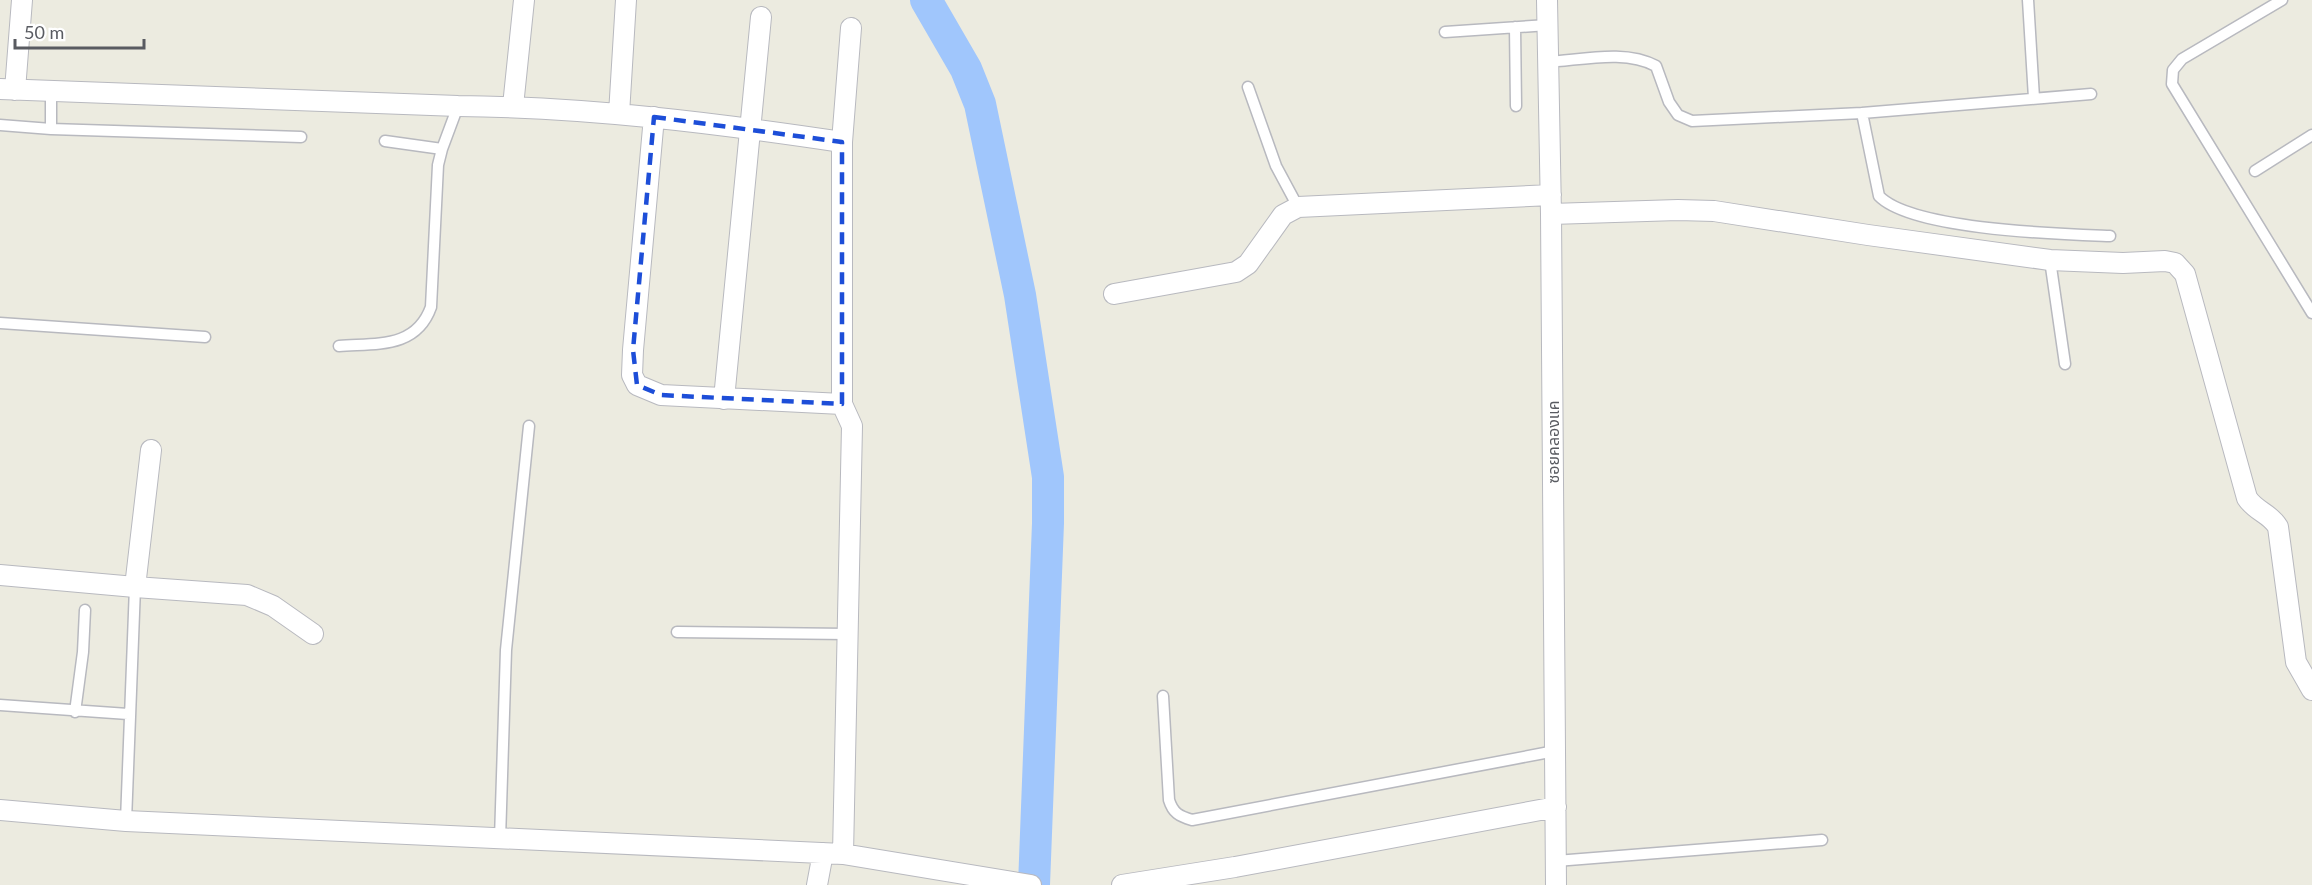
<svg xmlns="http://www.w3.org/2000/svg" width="2312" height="885" font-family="Lato,'Noto Sans Thai',sans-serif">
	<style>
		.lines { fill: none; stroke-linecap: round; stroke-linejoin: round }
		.river { stroke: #a0c6fc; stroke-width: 32 }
		.service-casing { stroke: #b8b9bf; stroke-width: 13 }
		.minor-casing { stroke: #b8b9bf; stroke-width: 22 }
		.service { stroke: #fff; stroke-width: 10 }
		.minor { stroke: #fff; stroke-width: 20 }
		.marked { fill: none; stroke: #1d4ed8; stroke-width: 4.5; stroke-dasharray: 12 8; stroke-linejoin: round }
		.labels { text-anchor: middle; stroke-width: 6; stroke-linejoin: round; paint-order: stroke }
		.street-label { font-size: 16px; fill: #595b61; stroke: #fff }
	</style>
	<rect width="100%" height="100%" fill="#ecebe0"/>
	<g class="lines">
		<!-- river -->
		<path class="river" d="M926,0l40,69 14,35 40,191 28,182v46l-14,362"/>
		<!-- service casing -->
		<g class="service-casing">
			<path id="service" d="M2028,0l6,98
				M2282,0l-100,59 -9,11 -1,14 140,229
				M1515,27l1,79
				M1445,32l103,-7
				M1547,62c35,-2 78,-13 109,4l13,36 9,13 14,6 170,-8 229,-19
				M1248,87l28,79 22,41
				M1862,113l17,83c33,34 181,38 231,40
				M0,125l51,4v-38
				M51,129l250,8
				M385,141l57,8
				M2255,171l57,-36
				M2050,260l15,104
				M0,323l205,14
				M339,346c37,-3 77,3 92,-39l7,-142 4,-16 16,-43
				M677,632l171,2
				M1163,696l6,104c4,13 10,16 23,20l363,-69
				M0,705l128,9
				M75,712l8,-60 2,-42
				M126,821l9,-234
				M500,839l6,-189 23,-224
				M1556,861l266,-21"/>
		</g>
		<!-- minor casing -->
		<g class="minor-casing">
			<path id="minor" d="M1547,0l4,214 5,671
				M0,89l458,17c129,1 257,17 384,36
				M15,90l7,-90
				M513,106l11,-106
				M619,114l7,-114
				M654,117l-21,233 -1,25 5,10 24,10 181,9
				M1551,214l127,-4 36,1 154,24 182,25 73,3 42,-2 10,2 10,11 62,224c9,14 23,15 31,29l18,135 16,28
				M1114,294l122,-22 12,-8 35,-49 15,-8 253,-12
				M724,399l37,-382
				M0,575l135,12 16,-137
				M135,587l112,8 26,11 40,28
				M0,810l126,11 717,33 188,31
				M843,854l9,-428 -10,-22v-262l9,-114
				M817,885l6,-32
				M1122,885l113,-18 321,-60"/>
		</g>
		<!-- service -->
		<use href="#service" class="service"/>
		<!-- minor -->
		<use href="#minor" class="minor"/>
	</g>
	<!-- marked area -->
	<path class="marked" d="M654,117l188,25v262l-181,-9 -24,-10 -4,-35z"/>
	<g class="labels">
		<!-- street labels -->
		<g class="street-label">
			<text transform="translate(1553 442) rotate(-90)" y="6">ซอยคลองแค</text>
		</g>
	</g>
	<!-- scale -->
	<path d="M15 39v9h129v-9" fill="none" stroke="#595b61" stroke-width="3"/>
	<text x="24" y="39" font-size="18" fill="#595b61" stroke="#ffffff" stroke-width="4.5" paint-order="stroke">50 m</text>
</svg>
